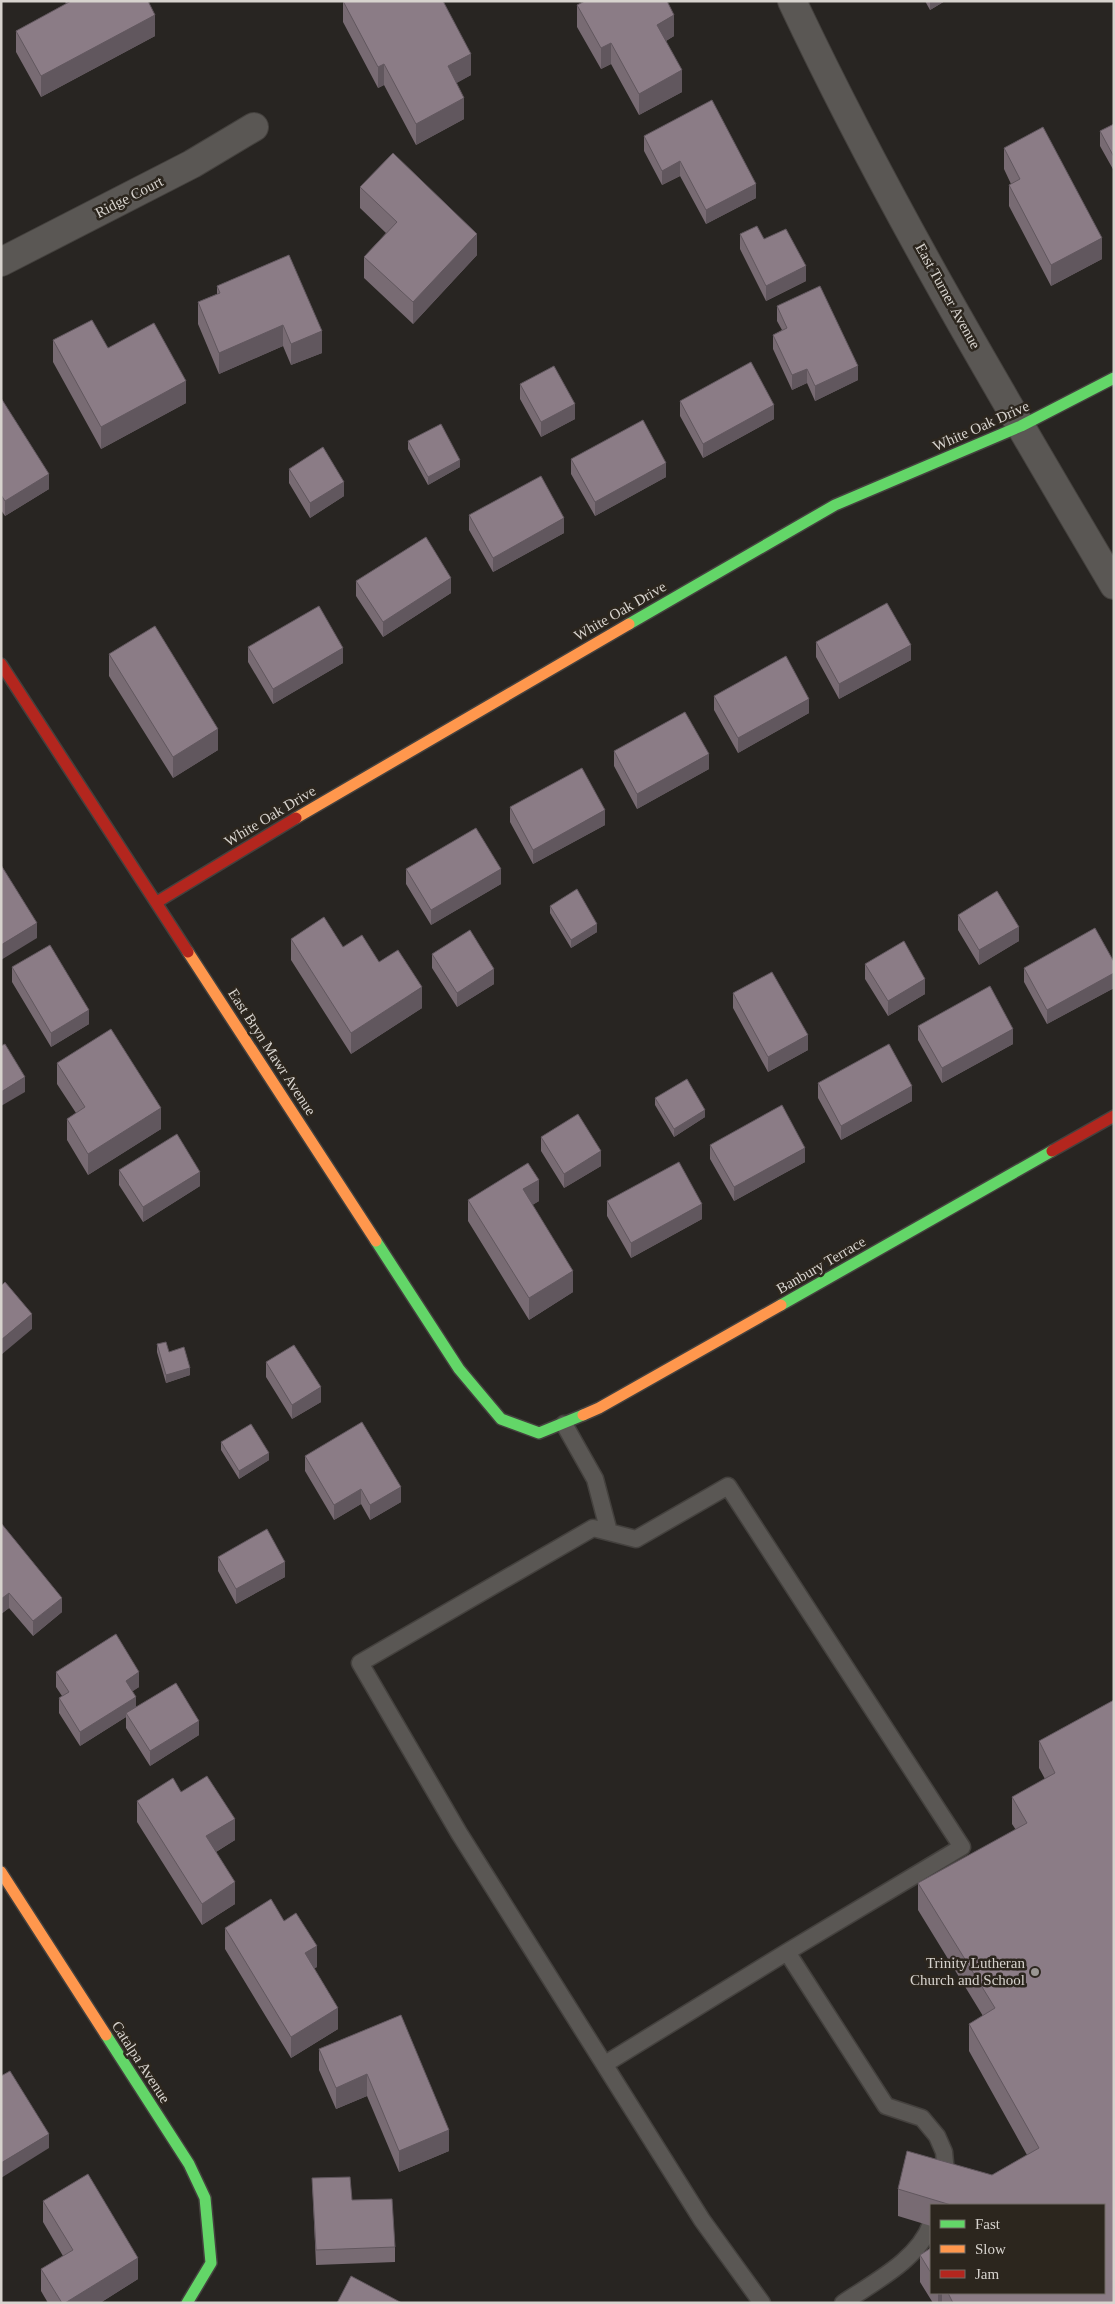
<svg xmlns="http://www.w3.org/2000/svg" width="1115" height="2304" font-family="Georgia,serif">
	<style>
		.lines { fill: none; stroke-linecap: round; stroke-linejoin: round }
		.lane-casing { stroke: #44413e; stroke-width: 19 }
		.street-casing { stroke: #44413e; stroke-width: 30 }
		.fast-casing { stroke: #44413e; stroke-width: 14 }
		.slow-casing { stroke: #44413e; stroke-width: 14 }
		.jam-casing { stroke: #44413e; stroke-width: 14 }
		.lane { stroke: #5a5754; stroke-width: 16 }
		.street { stroke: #5a5754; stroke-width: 28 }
		.fast { stroke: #63d668; stroke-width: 11 }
		.slow { stroke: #ff974d; stroke-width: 11 }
		.jam { stroke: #b3261e; stroke-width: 11 }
		.wall { fill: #786b73 }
		.shaded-wall { fill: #61575e }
		.building { fill: #8b7c86; stroke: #61575e }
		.poi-dot { fill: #9a9692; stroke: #2c261e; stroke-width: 2 }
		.labels { text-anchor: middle; stroke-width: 5; stroke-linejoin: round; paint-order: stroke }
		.street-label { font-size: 15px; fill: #d7d3ce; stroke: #2c261e }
		.poi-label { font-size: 15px; fill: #d7d3ce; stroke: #2c261e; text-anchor: end }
	</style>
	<rect width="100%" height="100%" fill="#282522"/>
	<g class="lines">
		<!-- lane casing -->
		<g class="lane-casing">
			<path id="lane" d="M564,1424l31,55 14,53
				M787,1952l99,154 36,12 15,18 7,16 2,21 -8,32
				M605,2064l182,-112 175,-105 -234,-361 -92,53 -43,-11 -233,135 99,170 243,387 60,83
				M843,2303c31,-21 75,-43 88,-79"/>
		</g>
		<!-- street casing -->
		<g class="street-casing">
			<path id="street" d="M792,1c95,201 209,393 322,584
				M1,262l191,-98 62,-37"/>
		</g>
		<!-- fast casing -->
		<g class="fast-casing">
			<path id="fast" d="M629,624l206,-119 186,-79 93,-48
				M376,1241l83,128 42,50 38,14 44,-18
				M781,1305l271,-154
				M106,2035l83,129 16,34 6,65 -24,40"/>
		</g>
		<!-- slow casing -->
		<g class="slow-casing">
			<path id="slow" d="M296,818l333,-194
				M188,952l188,289
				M583,1415l16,-7 182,-103
				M1,1872l105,163"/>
		</g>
		<!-- jam casing -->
		<g class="jam-casing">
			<path id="jam" d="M1,664l187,288
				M157,902l139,-84
				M1052,1151l62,-35"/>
		</g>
		<!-- lane -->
		<use href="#lane" class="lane"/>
		<!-- street -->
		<use href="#street" class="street"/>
		<!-- fast -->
		<use href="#fast" class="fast"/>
		<!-- slow -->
		<use href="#slow" class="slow"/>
		<!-- jam -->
		<use href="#jam" class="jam"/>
	</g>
	<!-- wall -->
	<path class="wall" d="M65,1h83l7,35 -114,61 -25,-45v-21l50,-27z
		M343,1l128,74 -15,8 8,36 -48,26 -32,-60 -6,3 -35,-66z
		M925,1h20l-15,9z
		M577,5l97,31 -8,5 16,51 -43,23 -28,-51 -10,5 -24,-42z
		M1114,124v47l-14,-25v-15z
		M644,136l112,62 -50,26 -26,-48 -18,9 -18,-34z
		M1004,148l98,111 -51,27 -42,-80v-21l2,-1 -7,-15z
		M360,187l117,68 -64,69 -49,-46v-21l22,-24 -26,-25z
		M740,234l24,5 42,42 -40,20 -26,-52z
		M289,255l33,98 -31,12 -8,-19 -64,28 -21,-50v-22l19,-8v-8z
		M777,306l81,74 -43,21 -8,-18 -15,7 -19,-41v-14l9,-5 -5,-9z
		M53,340l55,8 78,55 -85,46 -48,-87z
		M520,384l55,35 -34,18 -21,-38z
		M1,398l48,91 -44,27 -4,-6z
		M680,401l94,18 -71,39 -23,-42z
		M408,441l52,26 -32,18 -20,-36z
		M571,459l95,18 -71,39 -24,-42z
		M289,469l55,27 -34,22 -21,-35z
		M469,515l95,18 -71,39 -24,-42z
		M356,581l95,12 -68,44 -27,-41z
		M816,642l95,18 -72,39 -23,-42z
		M248,647l95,16 -70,41 -25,-42z
		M109,654l109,96 -45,28 -64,-102z
		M714,696l95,17 -71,40 -24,-43z
		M614,751l95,18 -72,40 -23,-43z
		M510,807l95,18 -72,39 -23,-42z
		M406,869l95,15 -70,41 -25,-41z
		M550,906l47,26 -26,16 -21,-35z
		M958,915l61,26 -40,24 -21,-35z
		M291,939l52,8 36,15 43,46 -71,46 -60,-94z
		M432,954l62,30 -37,23 -25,-39z
		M1114,962v26l-67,36 -23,-42v-14z
		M865,964l60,30 -37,22 -23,-37z
		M12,967l77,57 -38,23 -39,-65z
		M733,993l75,57 -40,22 -35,-64z
		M918,1026l95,18 -71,39 -24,-43z
		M57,1063l104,66 -73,46 -21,-35v-21l9,-6 -19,-29z
		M818,1083l94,18 -71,39 -23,-42z
		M655,1098l50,19 -31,20 -19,-32z
		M541,1137l60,29 -37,22 -23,-37z
		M710,1145l95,17 -71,39 -24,-42z
		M119,1170l81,16 -57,36 -24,-37z
		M468,1200l71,1 -7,4 41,87 -44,28 -61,-99z
		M607,1201l95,18 -71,39 -24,-42z
		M157,1344l12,8 21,23 -24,8 -9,-31z
		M266,1362l55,40 -29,17 -26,-42z
		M221,1442l48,18 -30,19 -18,-29z
		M305,1456l96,46 -31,18 -9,-16 -27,16 -29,-49z
		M1,1523l61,89 -29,24 -24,-28 -8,6z
		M218,1557l67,20 -49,27 -18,-33z
		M56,1672l83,15 -7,4 4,16 63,28 -49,31 -24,-38v-11l-46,29 -21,-33v-15l3,-2 -6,-9z
		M1114,1700v603h-181l-13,-21v-27l11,-7v45h173v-88h-173v21l-33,-10v-27l94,-14 35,-20 -58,-104v-27l14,-8 -65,-106v-27l98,-53 -4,-6v-27l33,-18 -6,-11v-27z
		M181,1792l54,48 -19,12 19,52 -33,21 -65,-103v-21z
		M284,1921l33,46 -3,1 24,61 -47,29 -66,-109v-21z
		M401,2015l48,136 -50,21 -32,-76 -31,13 -17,-39v-21z
		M312,2178l40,22 43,47v15l-79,3z
		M43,2201l95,78 -38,24h-52l-7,-12v-22l22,-13 -20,-34z"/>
	<!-- shaded-wall -->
	<path class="shaded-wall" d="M930,1h15l-15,9z
		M155,15v21l-114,61v-21z
		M674,15v21l-17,10v-21z
		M611,43v21l-10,5v-21z
		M471,54v21l-23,13v-22z
		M384,64v21l-6,3v-21z
		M682,70v22l-43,23v-21z
		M464,98v21l-48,26v-21z
		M680,161v15l-18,9v-14z
		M756,184v14l-50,26v-14z
		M477,234v21l-64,69v-22z
		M1102,238v21l-51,27v-21z
		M806,266v15l-40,20v-15z
		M283,325v21l-64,28v-21z
		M322,331v22l-31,12v-21z
		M858,366v14l-43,21v-15z
		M807,369v14l-15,7v-15z
		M186,381v22l-85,46v-22z
		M575,404v15l-34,18v-15z
		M774,405v14l-71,39v-14z
		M460,460v7l-32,18v-8z
		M666,463v14l-71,39v-14z
		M49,474v15l-44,27v-15z
		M344,482v14l-34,22v-15z
		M564,518v15l-71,39v-14z
		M451,578v15l-68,44v-15z
		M911,645v15l-72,39v-15z
		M343,648v15l-70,41v-15z
		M809,699v14l-71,40v-15z
		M218,729v21l-45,28v-21z
		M709,754v15l-72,40v-15z
		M605,810v15l-72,39v-14z
		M501,869v15l-70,41v-15z
		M37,923v15l-36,22v-15z
		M597,924v8l-26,16v-8z
		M1019,927v14l-40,24v-15z
		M494,969v15l-37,23v-14z
		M1114,973v15l-67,36v-14z
		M925,979v15l-37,22v-15z
		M422,987v21l-71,46v-21z
		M89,1010v14l-38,23v-14z
		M1013,1029v15l-71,39v-15z
		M808,1035v15l-40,22v-15z
		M25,1077v15l-24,14v-14z
		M912,1086v15l-71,39v-14z
		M161,1108v21l-73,46v-21z
		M705,1110v7l-31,20v-8z
		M805,1148v14l-71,39v-14z
		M601,1151v15l-37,22v-14z
		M200,1172v14l-57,36v-15z
		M539,1180v21l-16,10v-22z
		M702,1204v15l-71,39v-15z
		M573,1271v21l-44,28v-22z
		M32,1314v15l-31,26v-15z
		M190,1368v7l-24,8v-8z
		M321,1387v15l-29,17v-14z
		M269,1453v7l-30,19v-8z
		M401,1487v15l-31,18v-15z
		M361,1489v15l-27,16v-15z
		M285,1562v15l-49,27v-15z
		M9,1593v15l-8,6v-15z
		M62,1598v14l-29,24v-15z
		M139,1672v15l-13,9v-15z
		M136,1697v14l-10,2v4l-46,29v-14z
		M199,1721v14l-49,31v-15z
		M235,1819v21l-29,18v-22z
		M235,1882v22l-33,21v-21z
		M317,1946v21l-12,7v-21z
		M338,2008v21l-47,29v-21z
		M367,2074v22l-31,13v-21z
		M449,2130v21l-50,21v-21z
		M49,2134v14l-48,30v-15z
		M138,2258v21l-38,24h-35z
		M938,2293h4v10h-4z"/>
	<!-- building -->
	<path class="building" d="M71,1h77l7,14 -114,61 -25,-45z
		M343,1h100l28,53 -23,12 16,32 -48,26 -32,-60 -6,3z
		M585,1h82l7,14 -17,10 25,45 -43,24 -28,-51 -10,5 -24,-43z
		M712,100l44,84 -50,26 -26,-49 -18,10 -18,-35z
		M1114,124v33l-14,-26z
		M1043,127l59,111 -51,27 -42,-80 11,-6 -16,-31z
		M393,153l84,81 -64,68 -49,-45 33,-35 -37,-35z
		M757,226l7,13 22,-10 20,37 -40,20 -26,-52z
		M289,255l33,76 -31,13 -8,-19 -64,28 -21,-51 22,-9 -3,-7z
		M820,286l38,80 -43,20 -8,-17 -15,6 -19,-40 14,-7 -10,-22z
		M92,320l16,28 46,-25 32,58 -85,46 -48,-87z
		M751,362l23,43 -71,39 -23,-43z
		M554,366l21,38 -34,18 -21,-38z
		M1,398l48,76 -44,27 -4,-6z
		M643,420l23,43 -71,39 -24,-43z
		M441,424l19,36 -32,17 -20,-36z
		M323,447l21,35 -34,21 -21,-34z
		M541,476l23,42 -71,40 -24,-43z
		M426,537l25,41 -68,44 -27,-41z
		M887,603l24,42 -72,39 -23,-42z
		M319,606l24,42 -70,41 -25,-42z
		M155,626l63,103 -45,28 -64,-103z
		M786,656l23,43 -71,39 -24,-42z
		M685,712l24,42 -72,40 -23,-43z
		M582,768l23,42 -72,40 -23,-43z
		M476,828l25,41 -70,41 -25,-41z
		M1,865l36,58 -36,22z
		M577,889l20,35 -26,16 -21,-34z
		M997,891l22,36 -40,23 -21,-35z
		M324,917l19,30 19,-12 17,27 19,-12 24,37 -71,46 -60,-94z
		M1095,928l19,34v11l-67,37 -23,-42z
		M470,930l24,39 -37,24 -25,-39z
		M904,941l21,38 -37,22 -23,-37z
		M50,945l39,65 -38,23 -39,-66z
		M772,972l36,63 -40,22 -35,-64z
		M990,986l23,43 -71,39 -24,-42z
		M111,1029l50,79 -73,46 -21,-35 18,-12 -28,-44z
		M5,1044l20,33 -24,15v-46z
		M889,1044l23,42 -71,40 -23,-43z
		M687,1079l18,31 -31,19 -19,-31z
		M782,1105l23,43 -71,39 -24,-42z
		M578,1114l23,37 -37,23 -23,-37z
		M177,1134l23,38 -57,35 -24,-37z
		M679,1162l23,42 -71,39 -24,-42z
		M528,1163l11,17 -16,9 50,82 -44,27 -61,-98z
		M5,1282l27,32 -31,26v-54z
		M166,1342l3,10 15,-5 6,21 -24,7 -9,-31z
		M294,1345l27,42 -29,18 -26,-43z
		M362,1422l39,65 -31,18 -9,-16 -27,16 -29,-49z
		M251,1424l18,29 -30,18 -18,-29z
		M1,1523l61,75 -29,23 -24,-28 -8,6z
		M267,1529l18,33 -49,27 -18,-32z
		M116,1634l23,38 -13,9 10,16 -56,35 -21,-34 10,-6 -13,-20z
		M176,1683l23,38 -49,30 -24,-38z
		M1114,1700v603h-161l-5,-10h156v-88h-153l-53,-16 9,-38 85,24 47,-27 -70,-124 26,-16 -77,-125 109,-60 -15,-26 43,-24 -16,-32z
		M207,1776l28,43 -29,17 29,46 -33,22 -65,-103 36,-23 8,14z
		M271,1899l13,22 12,-8 21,33 -12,7 33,55 -47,29 -66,-109z
		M401,2015l48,115 -50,21 -32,-77 -31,14 -17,-39z
		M10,2071l39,63 -48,29v-87z
		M88,2174l50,84 -73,45h-3l-21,-34 32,-19 -30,-49z
		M350,2177l2,23 40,-1 3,48 -79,3 -4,-72z
		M931,2248v25l-11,-18z
		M351,2276l51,27h-65z"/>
	<!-- markers -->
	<circle class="poi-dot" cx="1035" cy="1972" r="5"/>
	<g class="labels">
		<!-- street labels -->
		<g class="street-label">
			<text transform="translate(129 197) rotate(-27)" y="5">Ridge Court</text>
			<text transform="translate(948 296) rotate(61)" y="5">East Turner Avenue</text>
			<text transform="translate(981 426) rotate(-24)" y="5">White Oak Drive</text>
			<text transform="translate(620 611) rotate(-30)" y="5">White Oak Drive</text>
			<text transform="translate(270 816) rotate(-31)" y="5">White Oak Drive</text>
			<text transform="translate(272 1052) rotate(57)" y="5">East Bryn Mawr Avenue</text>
			<text transform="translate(821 1265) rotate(-30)" y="5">Banbury Terrace</text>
			<text transform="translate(141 2062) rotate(57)" y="5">Catalpa Avenue</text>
		</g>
		<!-- poi labels -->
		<g class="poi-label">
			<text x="1025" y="1968">Trinity Lutheran<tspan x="1025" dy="17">Church and School</tspan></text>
		</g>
	</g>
	<!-- border -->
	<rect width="1115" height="2304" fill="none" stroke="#d7d3ce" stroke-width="5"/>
	<!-- legend -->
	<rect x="930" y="2204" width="175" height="90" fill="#2c261e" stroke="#706b64"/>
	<rect x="940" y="2220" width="25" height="8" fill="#63d668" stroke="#706b64"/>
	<text x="975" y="2229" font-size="15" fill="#d7d3ce">Fast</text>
	<rect x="940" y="2245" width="25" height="8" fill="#ff974d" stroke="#706b64"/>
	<text x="975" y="2254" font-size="15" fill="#d7d3ce">Slow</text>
	<rect x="940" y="2270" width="25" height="8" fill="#b3261e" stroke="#706b64"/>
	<text x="975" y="2279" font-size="15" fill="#d7d3ce">Jam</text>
</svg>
